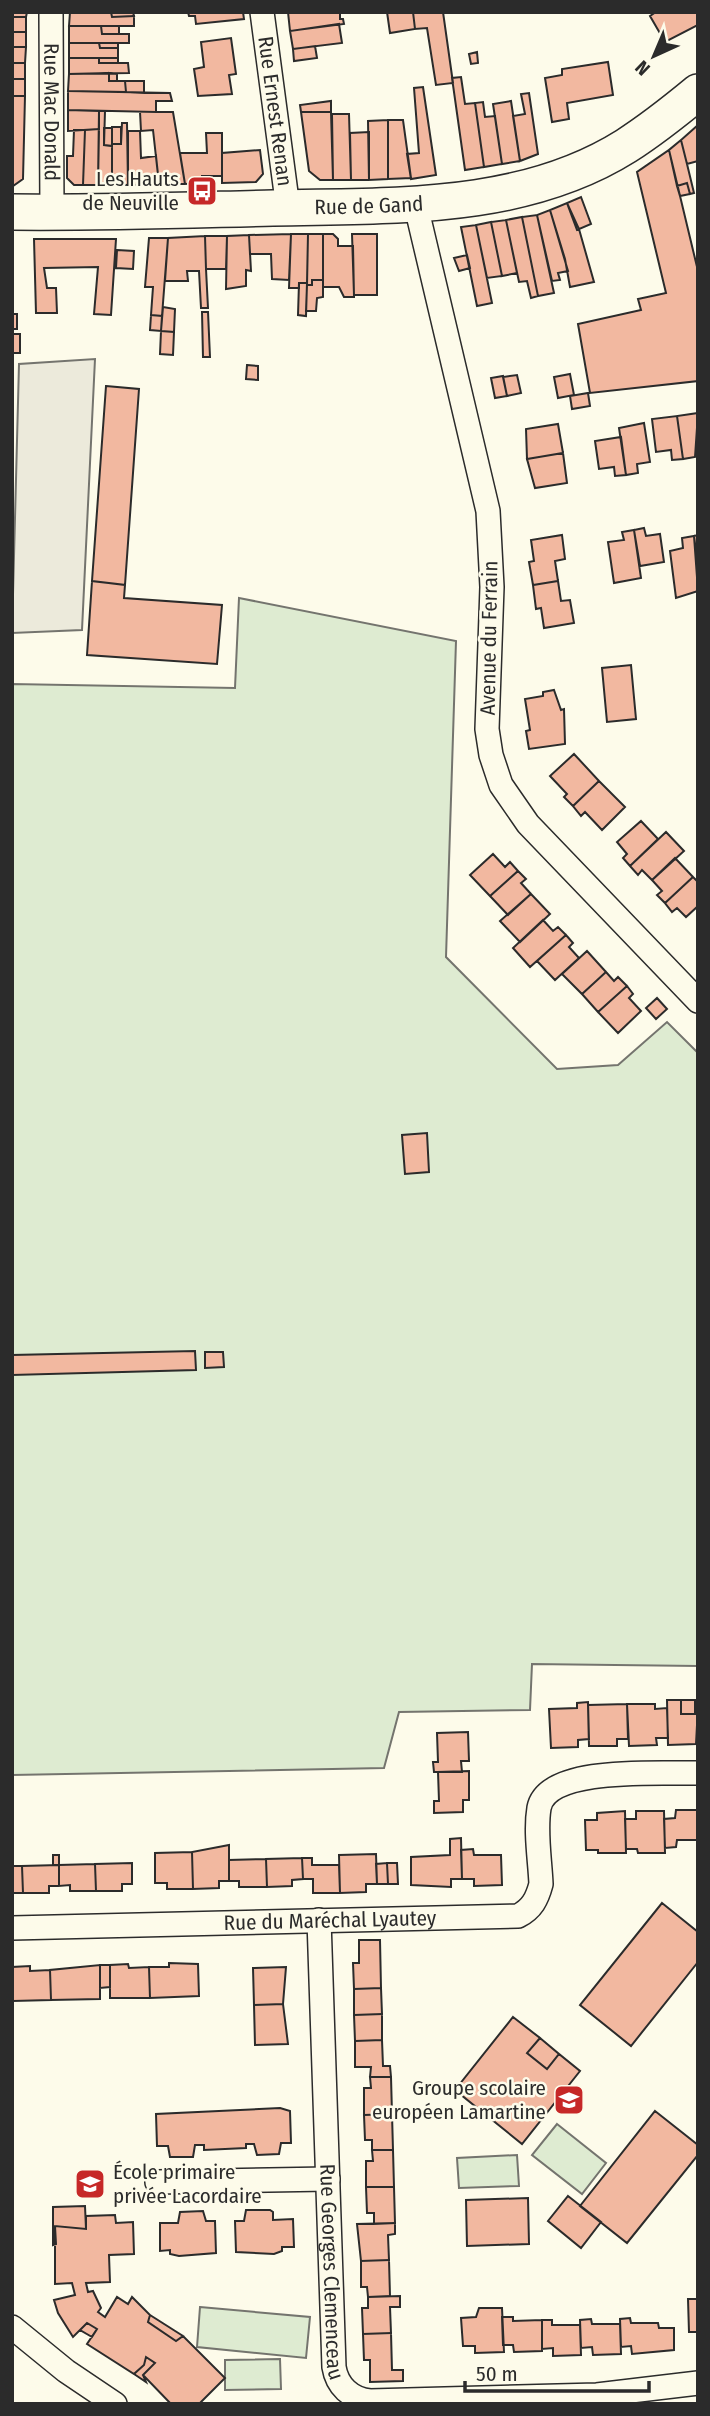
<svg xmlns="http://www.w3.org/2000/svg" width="710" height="2416" font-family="'Fira Sans Condensed',sans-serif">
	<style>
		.green { fill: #deebd1; stroke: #74746e; stroke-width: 2 }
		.parking { fill: #eceadb; stroke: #74746e; stroke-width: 2 }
		.building { fill: #f2b8a0; stroke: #2b2b2b; stroke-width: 2 }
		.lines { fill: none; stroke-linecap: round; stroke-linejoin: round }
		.minor-casing { stroke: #2b2b2b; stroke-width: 26 }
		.primary-casing { stroke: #2b2b2b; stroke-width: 38 }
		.minor { stroke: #fdfbea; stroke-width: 23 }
		.primary { stroke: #fdfbea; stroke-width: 35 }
		.labels { text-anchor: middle; stroke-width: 5; stroke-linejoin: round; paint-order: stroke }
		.street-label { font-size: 21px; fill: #2b2b2b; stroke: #fdfbea }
		.poi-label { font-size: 21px; fill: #2b2b2b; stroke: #fdfbea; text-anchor: end }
	</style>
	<rect width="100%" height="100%" fill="#fdfbea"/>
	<!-- green -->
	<path class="green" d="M239,598l217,43 -10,316 111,112 61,-4 49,-43 31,31v613l-166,-2 -2,46 -131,2 -15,56 -372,7v-1091l223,4z
		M557,2124l49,39 -24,31 -50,-39z
		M517,2155l2,31 -60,2 -2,-30z
		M200,2307l110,10 -4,41 -109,-11z
		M280,2359l1,30 -56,1v-30z"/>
	<!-- parking -->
	<path class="parking" d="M95,359l-13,271 -70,3 7,-269z"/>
	<!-- building -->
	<path class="building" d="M12,12h15l-1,5h-14z
		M70,12h41l1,5 22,-1v10h-65z
		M111,12h22l1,4 -22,1z
		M188,12h55l1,7 -48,5 -1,-8h-6z
		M288,12h52v7h3l1,5 -54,7z
		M387,12h26l2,17 -25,4z
		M413,12h30l10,71 -17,2 -9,-57 -12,1z
		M656,12h42v13l-33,17 -15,-26z
		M12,17h14v15h-14z
		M339,24l3,19 -49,6 -3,-18z
		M69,26h32l1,8h27v9h-60z
		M101,26h18v8h-17z
		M12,32h14v15h-14z
		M231,38l5,36 -7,1 3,19 -34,2 -4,-27 10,-2 -3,-25z
		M69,43h30l1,5h18v10h-49z
		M99,43h19v5h-18z
		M315,46l2,12 -23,3 -1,-12z
		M12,47h14l-1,16h-13z
		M477,52l1,11 -7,1 -2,-10z
		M69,58h30v5h29l1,10 -60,1z
		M99,58h19v5h-19z
		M608,62l5,33 -46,8 2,16 -17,3 -7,-44 17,-3v-6z
		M12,63h13v16h-13z
		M109,73v8h16l1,11 -58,-1 1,-17z
		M109,73l8,1v7h-8z
		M461,77l4,27 10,-1 9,64 -19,3 -13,-92z
		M12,79h13v17h-13z
		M125,81h19v12l-18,-1z
		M423,87l13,88 -25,4 -4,-25 12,-1 -5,-65z
		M68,91l102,2 2,8h-16v11l-88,-2z
		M529,93l9,61 -18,7 -7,-45 12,-2 -4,-20z
		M12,96h13l-2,83 -10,7z
		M331,101v11h-30l-1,-7z
		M511,101l9,60 -18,3 -9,-60z
		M483,102l2,15 10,-1 7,48 -18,3 -9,-64z
		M68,110l31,1v18l-31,2z
		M99,111h6l-1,34 8,1v38l-14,1z
		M140,112h33l12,72h-26l-6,-54 -12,1z
		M301,112h30l2,68h-13l-11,-9z
		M332,114h17l2,66h-18z
		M388,120v59l-19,1 -1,-59z
		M388,120h15l8,58 -23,1z
		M122,123h5l1,62 -16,-1v-40h9z
		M698,125v36l-11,3 -6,-24z
		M112,127h9v17h-9z
		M104,128h8v18l-8,-1z
		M99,129l-1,56h-15l2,-55z
		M74,130h11l-2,55h-9l-7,-7v-22h6z
		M128,131h12l1,27 15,-2 3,28 -31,1z
		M369,132v48h-18l-1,-47z
		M206,133h16v43h-20v7l-17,1 -5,-31h27z
		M681,140l6,24 7,29 -4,1 -3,-11 -10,3 -8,-36z
		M260,150l3,24 -7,8 -34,1v-30z
		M669,150l29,121v110l-108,12 -12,-69 63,-14 -3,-11 28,-6 -29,-121z
		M687,183l3,11 -10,2 -3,-10z
		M581,197l10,27 -14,6 -10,-27z
		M567,203l12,26 15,53 -24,5 -5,-28 -15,-49z
		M550,210l18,61 -10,2 2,7 -8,1 -15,-66z
		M537,215l17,78 -16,3 -16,-79z
		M522,217l16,79 -7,2 -4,-17 -8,1 -13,-62z
		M506,220l11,53 -15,3 -11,-54z
		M491,222l11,54 -15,2 -11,-53z
		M476,225l16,78 -15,3 -16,-79z
		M291,234l-2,46 -17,-1 -1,-25h-21l-1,-19z
		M291,234h17l-1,49h-8v5h-10z
		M308,234h15v46h-11v5h-5z
		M323,234h10l5,5v7h15l1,51h-10l-5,-10h-16z
		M352,234h25v61h-23z
		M249,235l2,36 -5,-1v16l-20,3 1,-53z
		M205,236h22l-1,33h-20z
		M205,236l1,33 2,39h-7l-2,-37h-12l1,10h-23l3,-43z
		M149,238h19l-6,78 -11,-1 2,-28h-8z
		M34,239h82l-5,76 -17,-1 4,-47 -54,1 3,20h9l1,25h-21z
		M117,250l17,1 -1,18 -17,-1z
		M467,255l3,13 -11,3 -5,-13z
		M312,280h11v17l-6,1 -1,13h-10l1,-26h5z
		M299,283h8l-1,33 -8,-1z
		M163,307l12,2 -1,23 -13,-1z
		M202,312h6l2,45h-7z
		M12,314h5v15h-5z
		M151,315l11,1 -1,15 -11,-1z
		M161,331l13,1 -1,23 -13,-1z
		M12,334h8v19h-8z
		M247,365l11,1v14l-12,-1z
		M570,374l4,21 -16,3 -4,-21z
		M517,375l4,18 -14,3 -4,-19z
		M503,376l4,20 -12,2 -4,-20z
		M106,386l33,3 -14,196 -33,-4z
		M588,393l2,13 -18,3 -2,-13z
		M698,413l-3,44 -12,2 -6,-43z
		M677,416l6,43 -11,1 -1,-10 -15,2 -4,-33z
		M644,423l6,39 -13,2 1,9 -12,2 -7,-47z
		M558,424l5,29 -36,6 -1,-30z
		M621,437l5,38 -11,1 -1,-9 -15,2 -4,-28z
		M563,453l4,30 -32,5 -8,-29z
		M644,528l2,8 14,-2 4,28 -24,4 -6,-36z
		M634,530l7,48 -27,5 -6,-41 16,-2 -2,-8z
		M562,535l3,24 -10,2 3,20 -25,4 -4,-23 5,-1 -3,-21z
		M698,535v31l-4,-30z
		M694,536l4,55 -22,7 -6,-47 13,-3 -1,-10z
		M92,581l33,4 -1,13 98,7 -5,59 -130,-9z
		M558,581l3,20 9,-1 4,23 -30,5 -3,-20 -5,1 -3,-24z
		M631,665l5,54 -29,3 -5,-54z
		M554,690l7,20 3,-1 1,35 -36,5 -3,-18 4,-1 -5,-31 18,-3v-4z
		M574,754l25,27 -26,25 -9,-9 3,-3 -17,-18z
		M599,781l26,26 -23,23 -17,-18 -4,4 -8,-10z
		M641,821l17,18 -28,27 -7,-8 4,-4 -10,-12z
		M666,832l18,19 -32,29 -10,-10 -4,5 -8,-9z
		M493,854l12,13 5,-5 8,9 -28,25 -20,-21z
		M675,858l18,19 -28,26 -8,-8 5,-4 -10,-11z
		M518,871l8,8 -5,4 10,11 -23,21 -18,-19z
		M693,877l5,5v24l-12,11 -9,-9 -5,4 -7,-9z
		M531,894l19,20 -30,28 -20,-21z
		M543,920l10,11 5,-4 8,8 -36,32 -17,-19z
		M566,935l7,8 -4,4 10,11 -24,22 -18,-19z
		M587,951l19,21 -24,22 -20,-20z
		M606,972l8,9 4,-4 9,9 -29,26 -16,-18z
		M627,986l6,8 -4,4 12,13 -23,22 -20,-21z
		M657,998l10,11 -11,10 -10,-11z
		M427,1133l2,39 -24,2 -3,-39z
		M195,1351l1,19 -184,5v-20z
		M205,1352h18l1,15 -19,1z
		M667,1700h14v14h14v-8h3l-2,38 -28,1z
		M681,1700h14v14h-14z
		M588,1702l1,37 -11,1v7l-27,1 -2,-39 28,-1v-5z
		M627,1704h28v5l12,-1 1,30h-12l1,7 -28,1z
		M627,1704l1,35h-11v7h-28l-1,-41z
		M468,1732l1,29h-8l1,11h-28l-1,-10h5l-1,-29z
		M469,1771v29h-6v12l-29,1v-12h5l-1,-29z
		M676,1810h22v30h-21l-1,7 -11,1 -1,-29 11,-1z
		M625,1811l1,42h-28v-3h-12l-1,-30h12v-7z
		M636,1811h28l1,42h-27l-1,-4h-11l-1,-30h11z
		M461,1838l1,41h-11v8l-40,-2v-28l39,-2v-16z
		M229,1845v36h-10v7l-26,1 -1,-37z
		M473,1849l1,6h27l1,30 -28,1v-7h-12l-1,-29z
		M192,1852l1,37h-26v-6h-12v-30z
		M376,1854l1,30h-11v8l-26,1 -1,-38z
		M53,1855h6v10h-6z
		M302,1858l1,21 -11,1v6l-25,1 -1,-28z
		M302,1858h10v7h27l1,28h-27v-14h-10z
		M266,1859l1,28h-28v-6h-10v-21z
		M132,1863v21h-10v7h-26l-1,-27z
		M387,1863h10l1,21h-10z
		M387,1863l1,21h-11l-1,-20z
		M95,1864l1,27h-26v-6l-11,1v-21z
		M59,1865v21h-10v7h-26l-1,-27z
		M12,1866h10l1,27h-11z
		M662,1903l36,29v30l-67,84 -51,-41z
		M359,1940h21l1,48 -27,1 -1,-26h6z
		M169,1963l29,1 1,32 -49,2 -1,-31h20z
		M128,1964l1,4 20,-1 1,31h-40v-33z
		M100,1965v34l-49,1 -1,-30z
		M100,1965h10v22l-10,1z
		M30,1966v5l20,-1 1,30 -38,1 -1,-34z
		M286,1967l-3,37 -29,1 -1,-37z
		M381,1988l1,26 -28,1v-26z
		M283,2004l5,40 -33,1 -1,-40z
		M382,2014v26l-27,1 -1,-26z
		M513,2017l27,21 -13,15 20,16 12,-15 21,17 -58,73 -67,-54z
		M540,2038l19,16 -12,15 -20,-16z
		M382,2040l1,26h7l1,11h-21l1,-10h-16v-26z
		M370,2077h21l1,37 -28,1v-27h7z
		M280,2108l10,3 1,32h-10l-2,11 -22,1 -3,-11h-8v4l-42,2v-5h-9l-2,12h-23l-2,-11h-11l-1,-32z
		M655,2111l43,34v10l-71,88 -47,-37z
		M392,2114l1,36h-21v-10h-7l-1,-25z
		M372,2150h21l1,37h-28v-26h7z
		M366,2187h28l1,36 -21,1v-11h-7z
		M568,2196l33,26 -20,26 -33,-27z
		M528,2198l1,46 -62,2 -1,-46z
		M85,2206l1,23 -31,-3 1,18 -3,1v-38z
		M246,2210h24l3,2v8l20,-1 1,28h-12v4l-8,3 -38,-2 -1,-31h9z
		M203,2211l3,10h9l1,32 -37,3 -9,-2v-4l-10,1v-28h18l2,-11z
		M115,2215l1,8 17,-1 1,32 -25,1 1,27 -24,1 2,9 5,-1 8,17 -3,4 7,5 12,-20 11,7 4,-7 18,18 -2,7 28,19 7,-5 42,42 -26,26h-28l-28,-29 12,-12 -9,-6 -2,8 -10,9 -47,-30 10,-15 -10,-6 -14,14 -15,-24 -4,-13 21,-5 -3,-12 -17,1v-58l31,3v-13z
		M395,2223v11l-7,1 1,25 -28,1 -4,-37z
		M389,2260l1,36 -22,1 -1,-10h-6v-26z
		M400,2296v11h-10l1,26 -28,1 -1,-26h6v-11z
		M688,2299h10v33h-9z
		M479,2308h23l2,44 -29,1v-7h-12l-2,-28 15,-1z
		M150,2315l33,21 -7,5 -28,-19z
		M502,2317h11v4l29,-1v31l-28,1 -1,-7h-10z
		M630,2318l1,5h27l1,5h15v22l-42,4 -1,-8 -10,1 -1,-28z
		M591,2319l1,5h28l1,30 -28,1 -1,-8 -11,1 -1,-28z
		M542,2320h10v5h28l1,30 -28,1v-8l-11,1z
		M87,2323l10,6 -5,8 -12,-7z
		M391,2333l1,37h11v11l-33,1v-22h-6l-1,-26z
		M146,2357l9,6 -12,12 3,7 -12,-8 10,-9z"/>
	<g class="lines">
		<!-- minor casing -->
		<g class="minor-casing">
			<g id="minor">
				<path id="s1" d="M51,12l1,200"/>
				<path id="s2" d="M262,12l26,196"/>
				<path d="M416,206l72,305 4,76 -5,142 4,26 10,30 27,39 170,177"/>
				<path id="s3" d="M319,1920l15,447c3,19 17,32 36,34l227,-6 101,-12"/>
				<path id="s4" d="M12,1928l506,-12c14,-7 19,-17 23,-32 -1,-24 -6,-52 -2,-76 8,-43 124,-34 159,-35"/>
				<path d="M157,2182l171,-3"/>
				<path d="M12,2327l54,44 49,33"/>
			</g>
		</g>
		<!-- primary casing -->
		<g class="primary-casing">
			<g id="primary">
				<path id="s5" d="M12,212c87,1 174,-2 261,-4 118,-3 248,4 353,-62 25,-16 49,-35 72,-54"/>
			</g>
		</g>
		<!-- minor -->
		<use href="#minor" class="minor"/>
		<!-- primary -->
		<use href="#primary" class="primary"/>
	</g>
	<!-- icons -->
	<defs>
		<g id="bus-square" transform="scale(1.575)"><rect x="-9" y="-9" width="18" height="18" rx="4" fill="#c62828" stroke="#fdfbea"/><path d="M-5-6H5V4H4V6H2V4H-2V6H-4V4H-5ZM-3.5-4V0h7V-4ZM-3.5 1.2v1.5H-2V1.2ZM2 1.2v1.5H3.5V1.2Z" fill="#fff"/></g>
		<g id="school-square" transform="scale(1.575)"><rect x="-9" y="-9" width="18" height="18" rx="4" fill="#c62828" stroke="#fdfbea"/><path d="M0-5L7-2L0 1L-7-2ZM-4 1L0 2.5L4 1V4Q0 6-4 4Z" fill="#fff"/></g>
	</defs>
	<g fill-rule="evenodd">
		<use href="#bus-square" x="202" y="191"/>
		<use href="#school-square" x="569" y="2100"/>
		<use href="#school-square" x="90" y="2184"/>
	</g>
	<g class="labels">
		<!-- street labels -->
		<g class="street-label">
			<text dy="7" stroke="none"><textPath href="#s2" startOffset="100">Rue Ernest Renan</textPath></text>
			<text dy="7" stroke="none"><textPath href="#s1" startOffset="100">Rue Mac Donald</textPath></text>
			<text dy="7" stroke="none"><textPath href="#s5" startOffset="357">Rue de Gand</textPath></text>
			<text transform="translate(489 638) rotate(-89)" y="7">Avenue du Ferrain</text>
			<text dy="7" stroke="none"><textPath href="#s4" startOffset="318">Rue du Maréchal Lyautey</textPath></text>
			<text dy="7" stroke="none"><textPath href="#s3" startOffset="352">Rue Georges Clemenceau</textPath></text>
		</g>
		<!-- poi labels -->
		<g class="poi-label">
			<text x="179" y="186">Les Hauts<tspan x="179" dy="24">de Neuville</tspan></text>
			<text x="546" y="2095">Groupe scolaire<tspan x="546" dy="24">européen Lamartine</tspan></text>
			<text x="113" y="2179" text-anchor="start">École primaire<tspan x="113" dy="24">privée Lacordaire</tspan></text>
		</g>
	</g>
	<!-- border -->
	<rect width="710" height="2416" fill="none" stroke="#2b2b2b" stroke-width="28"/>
	<!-- north arrow -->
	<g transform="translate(654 56) rotate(224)" stroke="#fdfbea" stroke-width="5" paint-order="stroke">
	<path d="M0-5L12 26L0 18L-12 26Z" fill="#2b2b2b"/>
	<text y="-10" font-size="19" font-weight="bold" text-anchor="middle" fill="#2b2b2b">N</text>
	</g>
	<!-- scale -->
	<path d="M465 2381v10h184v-10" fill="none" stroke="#2b2b2b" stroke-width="3.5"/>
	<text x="476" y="2381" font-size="21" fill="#2b2b2b" stroke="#fdfbea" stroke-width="5" paint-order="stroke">50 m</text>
</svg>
